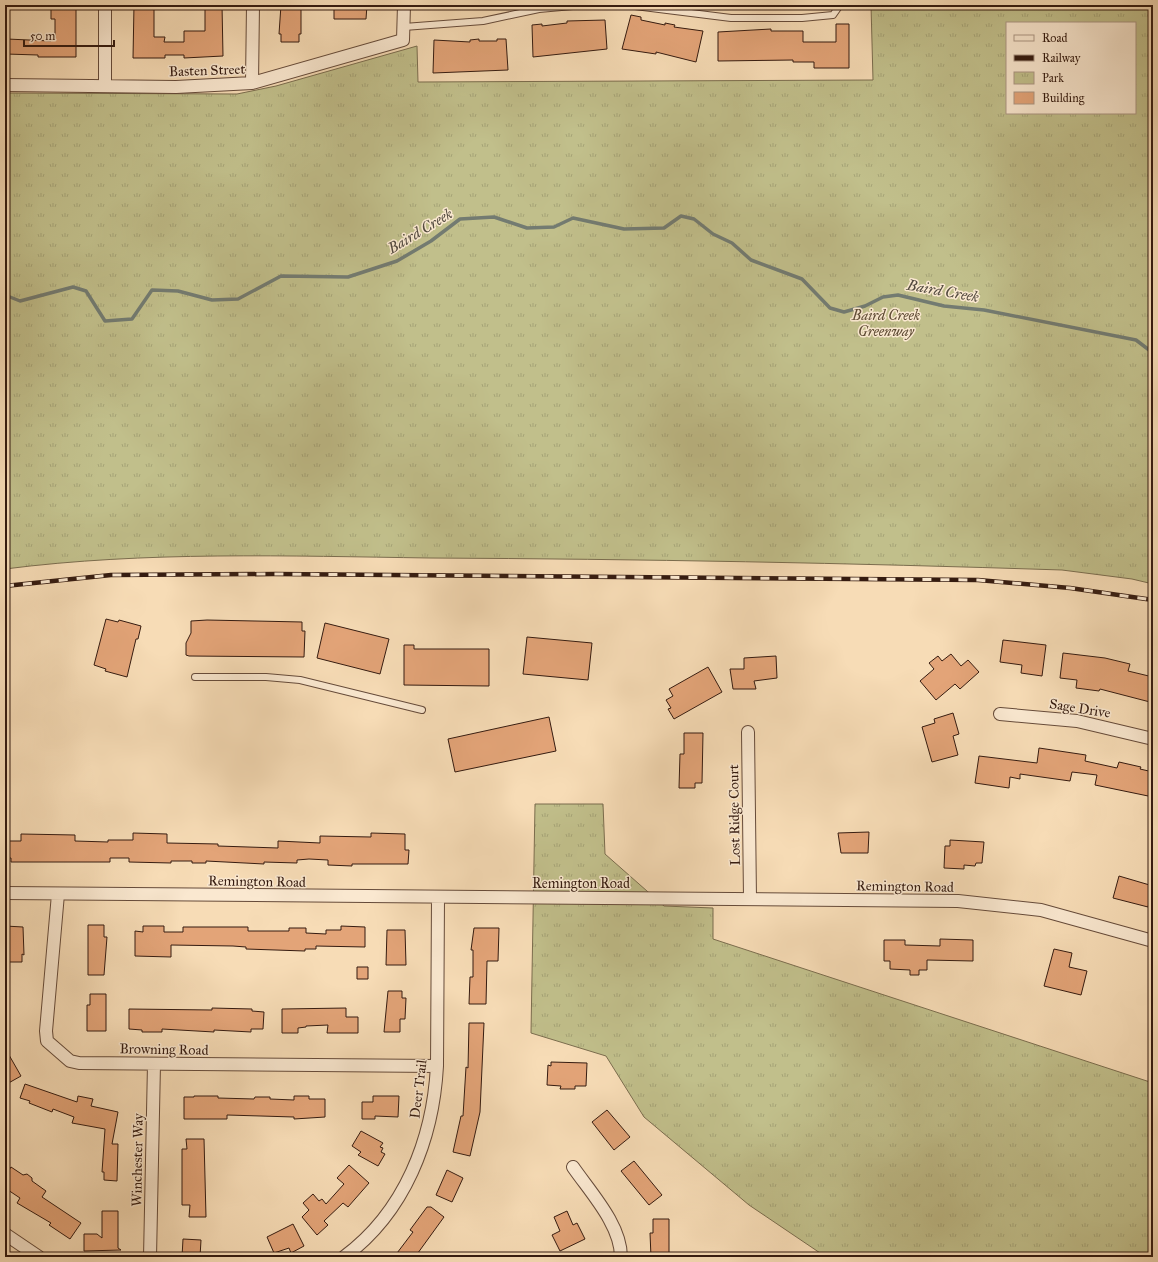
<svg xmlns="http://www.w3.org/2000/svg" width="1158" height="1262" font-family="'IM FELL Great Primer',serif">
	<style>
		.park { fill: url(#park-tufts); stroke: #7b6d4e; fill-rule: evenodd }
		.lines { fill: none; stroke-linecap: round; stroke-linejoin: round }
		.stream { stroke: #737b71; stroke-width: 3.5 }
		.building { fill: #e3a478; stroke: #351b10 }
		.lane-casing { stroke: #664b3a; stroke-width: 8 }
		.street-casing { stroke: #664b3a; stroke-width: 14 }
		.lane { stroke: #fae8d0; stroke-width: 6 }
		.street { stroke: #fae8d0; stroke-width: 12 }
		.rail-casing { stroke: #351b10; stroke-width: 4.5 }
		.rail { stroke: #fae8d0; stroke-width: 3; stroke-dasharray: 9; stroke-linecap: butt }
		.labels { text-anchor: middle; stroke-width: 3; stroke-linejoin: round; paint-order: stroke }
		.street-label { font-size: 14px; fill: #351b10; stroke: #fae8d0 }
		.park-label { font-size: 14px; font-style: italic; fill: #5f4c35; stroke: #fae8d0 }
		.water-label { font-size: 15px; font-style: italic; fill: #544b40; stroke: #fae8d0 }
	</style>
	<defs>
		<pattern id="park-tufts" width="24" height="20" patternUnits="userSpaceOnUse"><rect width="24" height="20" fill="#c1bf8b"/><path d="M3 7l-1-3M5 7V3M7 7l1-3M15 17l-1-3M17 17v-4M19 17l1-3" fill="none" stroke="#a6a477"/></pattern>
	</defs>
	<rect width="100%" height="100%" fill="#f7dcb6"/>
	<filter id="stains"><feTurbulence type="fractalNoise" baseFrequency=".005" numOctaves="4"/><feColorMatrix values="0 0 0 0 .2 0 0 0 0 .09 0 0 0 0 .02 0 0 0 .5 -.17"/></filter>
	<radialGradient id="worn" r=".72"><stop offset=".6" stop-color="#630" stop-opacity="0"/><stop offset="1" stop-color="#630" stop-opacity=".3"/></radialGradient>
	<!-- park -->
	<path class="park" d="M871,5h282v579l-21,-5 -70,-9c-211,-7 -422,-11 -632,-12 -142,-2 -284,-7 -425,11v-476l232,1 39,-8 141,-40 1,36 455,-2zM1007,23h128v90h-128z
		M535,804h68l2,50 59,52 49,2v31l440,144v174h-327l-77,-52 -105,-88 -38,-61 -75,-23z"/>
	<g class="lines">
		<!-- stream -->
		<path class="stream" d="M5,295l15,6 53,-14 13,4 19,30 27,-2 20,-29 26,1 34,9 26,-1 43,-23 67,1 49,-16 34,-20 29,-22 34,-2 33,11 27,-1 19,-9 51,11 40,-1 17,-12 13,3 19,15 19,9 19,17 51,19 28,29 14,4 21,-6 18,-9 15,-2 46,11 40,4 152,30 17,13"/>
	</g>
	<!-- building -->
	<path class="building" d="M51,5h25v52h-38v-2l-32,-1 1,-15 44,2v-3h4v-19h-4z
		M134,5h20v32h11l-1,5h20v-11h21v-26h17l1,51 -39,2v-3h-19v3h-32z
		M281,5h20v29h-2v8h-18v-8h-2z
		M334,5h33l-1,14h-32z
		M631,15l10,2v3l24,5v-2l10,2 -1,2 29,4 -7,31 -40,-10v2l-34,-5z
		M605,20l2,29 -74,8 -1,-32 10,-1v2l25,-3v-2z
		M836,24h13v44h-35v-6h-21v-2l-75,1v-29l53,-3v2h32v11h33z
		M479,39v2h18v-2h9l2,31 -75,3 1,-33 36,2v-2z
		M106,619l12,3 1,-2 22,6 -3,13h-2l-9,38 -22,-6 1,-2 -12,-4z
		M207,620l95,2v9h3l-1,26 -115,-1 -3,-1v-12l5,-10v-12z
		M325,623l64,16 -9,35 -63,-16z
		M527,637l65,6 -4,37 -65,-6z
		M1003,640l43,5 -4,31 -21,-3 1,-8 -22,-3z
		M404,645h10v4h75v37l-85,-1z
		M1063,653l42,5 25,6 -2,7 25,6v13l-3,12 -50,-13 -1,2 -23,-3 1,-8 -17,-2z
		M951,654l10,12 7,-6 11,12 -19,17 -5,-5 -19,16 -16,-19 14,-12 -5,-6 9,-7 4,5z
		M776,656l1,22 -23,3 2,8h-23l-3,-20h14v-11z
		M708,667l14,25 -48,27 -6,-10 3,-1 -5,-8 7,-4 -4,-7z
		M953,713l6,21 -6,2 5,19 -26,7 -10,-35 13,-4 -1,-4z
		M549,717l7,34 -101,21 -7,-33z
		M684,733h19l-1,50h-7v5h-16l1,-34h4z
		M1039,748l47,7 -1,6 32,7 2,-6 22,5 -1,2 13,3v25l-58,-12 2,-10 -25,-3 -2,9 -50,-7v5l-10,-2 -1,11 -34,-5 4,-27 58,7z
		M869,832l-1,21h-27l-3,-20z
		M133,833l34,1v9l51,1v2l60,2v-7l42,2v-7l51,1v-4l34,1v16h4l-1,14h-56v2l-24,-1v-5l-19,-1 -12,1v3l-33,-1v2l-58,-3v2h-14v-2h-21v2l-42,-1v-4h-19v4h-99v-4h-6v-17h16v-7l54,1v6l33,1v-2h25z
		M950,840l34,2 -2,21h-6l-1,3 -11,-1v4l-20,-1 1,-22h5z
		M1119,876l34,10 -5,21 -35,-9z
		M88,925h16v12h3l-3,38h-16z
		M5,926l18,1 1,28 -2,-1v8h-17z
		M143,926h21v6h19v-5h65v4h41v-3h17v5l20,1v-4h15v-4l24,1v20l-49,-1v3h-11v2l-59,-2v-2l-13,-1 -62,-1v12l-36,-1v-25l8,1z
		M474,928h25l-1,33h-11l-1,43h-17l1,-27h3v-27h-2z
		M387,930h18l1,35h-20z
		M940,939l33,1v21l-46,-1v10h-8v5h-9v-5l-20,-1v-8h-6v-21h21v5l35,1z
		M1054,949l18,4 -3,14 18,4 -6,24 -37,-9z
		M357,967h11v12h-11z
		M388,991h14v7h4l-1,21h-5v13h-16z
		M90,994h16v37h-19v-26h3z
		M212,1008l40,1v2l12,1 -1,17h-12v3l-37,-2v2l-52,-3v3h-20v-2l-13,-1v-20l83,1z
		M346,1008v9h12v16h-31l1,-8 -22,1v1l-8,1v5h-16v-24z
		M469,1023h15l-4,89 -10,44 -17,-4 8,-36h2l3,-49 2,1z
		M5,1048l16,28 -16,9z
		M551,1062l36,1 -1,23h-11v3h-15l1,-3 -14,-1 1,-20 3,1z
		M25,1084l52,18 1,-6 15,3 -2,7 27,6 -6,32h6l-1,37 -13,-1v-8h-2l3,-43 -33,-6 2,-6 -21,-8 -1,3 -23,-9 1,-2 -10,-3z
		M194,1096h24v2l36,1 1,-2h15v2l24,1v-4h15v3h16v18l-31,2v-2l-67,-2v4h-43v-22h10z
		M373,1096h26l-1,21 -23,-1v3h-13v-17h11z
		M607,1110l23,27 -16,13 -22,-28z
		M361,1131l22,12 -3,4 3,1 -2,4 4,2 -7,12 -20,-11 3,-3 -9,-6z
		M186,1139h18l2,78h-17l1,-12h-8v-56h5z
		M634,1161l28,34 -13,10 -28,-34z
		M349,1165l20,18 -21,24 -5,-4 -19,18 4,4 -11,10 -15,-18 7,-7 -6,-7 10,-9 6,7 3,-2 4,5 18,-20 -7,-6z
		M11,1167l12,8 4,-1 5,4v3l14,10 -4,6 39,26 -11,16 -21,-14 2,-2 -34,-20 3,-5 -15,-10v-12z
		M447,1170l16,8 -11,24 -16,-7z
		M427,1207h4l13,10 -29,40h-21l19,-25 -3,-2z
		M102,1211h16v37l3,2 -37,1v-17h13l5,4z
		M567,1211l6,14 4,-2 8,16 -25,12 -8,-16 8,-4 -6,-14z
		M653,1219h16v38h-18l-1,-24h3z
		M293,1224l11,22 -13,7 -2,-5 -15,5 -7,-16z
		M183,1239l18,1 -1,17h-18z"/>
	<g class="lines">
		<!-- lane casing -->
		<g class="lane-casing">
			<path id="lane" d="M627,5l104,13h71l31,-3 7,-10
				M404,27l79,-6 56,-12 45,-4
				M195,677h71l34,3 122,30"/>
		</g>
		<!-- street casing -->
		<g class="street-casing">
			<path id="street" d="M252,83l1,-78
				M5,85l171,2 76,-4 151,-43 1,-35
				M105,86v-81
				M1000,714l77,7 76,18
				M748,732l2,166
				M5,893l953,8 83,9 112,31
				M58,894l-12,137 1,10 23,20 9,2 358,3
				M573,1167c18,26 48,58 48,90
				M5,1234l34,23
				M150,1257l4,-193
				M344,1257c61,-45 89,-118 93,-191l1,-168"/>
		</g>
		<!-- lane -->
		<use href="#lane" class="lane"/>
		<!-- street -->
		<use href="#street" class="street"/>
		<!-- rail casing -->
		<g class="rail-casing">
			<path id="rail" d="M5,586l106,-11 164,-1 703,6 92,8 83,12"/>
		</g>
		<!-- rail -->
		<use href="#rail" class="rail"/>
	</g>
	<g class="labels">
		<!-- street labels -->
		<g class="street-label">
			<text transform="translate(207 70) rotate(-2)" y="5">Basten Street</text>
			<text transform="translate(1080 708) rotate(9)" y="5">Sage Drive</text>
			<text transform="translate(734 815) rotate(-91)" y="5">Lost Ridge Court</text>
			<text transform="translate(257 881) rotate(1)" y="5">Remington Road</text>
			<text x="581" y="888">Remington Road</text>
			<text transform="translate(905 886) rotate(1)" y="5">Remington Road</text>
			<text transform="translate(164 1049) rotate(1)" y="5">Browning Road</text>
			<text transform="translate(418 1089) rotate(-83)" y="5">Deer Trail</text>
			<text transform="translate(137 1160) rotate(-89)" y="5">Winchester Way</text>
		</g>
		<!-- park labels -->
		<g class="park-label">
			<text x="886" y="320">Baird Creek<tspan x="886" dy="16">Greenway</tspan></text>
		</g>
		<!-- water labels -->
		<g class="water-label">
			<text transform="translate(420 231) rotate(-31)" y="5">Baird Creek</text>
			<text transform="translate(943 291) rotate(10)" y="5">Baird Creek</text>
		</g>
	</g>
	<!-- margin -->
	<rect width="1158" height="1262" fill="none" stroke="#f7dcb6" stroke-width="20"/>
	<rect x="6" y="6" width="1146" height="1250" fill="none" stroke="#351b10" stroke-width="2"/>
	<rect x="10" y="10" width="1138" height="1242" fill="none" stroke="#351b10"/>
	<!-- legend -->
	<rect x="1006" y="22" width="130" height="92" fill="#fae8d0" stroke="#ab9683"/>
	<rect x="1014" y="35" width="20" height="6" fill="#fae8d0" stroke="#ab9683"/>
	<text x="1042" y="42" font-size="12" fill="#351b10">Road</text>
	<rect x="1014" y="55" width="20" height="6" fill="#351b10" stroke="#ab9683"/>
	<text x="1042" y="62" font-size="12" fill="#351b10">Railway</text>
	<rect x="1014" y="72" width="20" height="12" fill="url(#park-tufts)" stroke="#ab9683"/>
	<text x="1042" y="82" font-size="12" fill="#351b10">Park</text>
	<rect x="1014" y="92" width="20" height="12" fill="#e3a478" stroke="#ab9683"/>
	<text x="1042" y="102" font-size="12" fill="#351b10">Building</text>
	<!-- scale -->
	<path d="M24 40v6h90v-6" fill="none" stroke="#351b10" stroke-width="2"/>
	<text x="30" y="40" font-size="12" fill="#351b10" stroke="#fae8d0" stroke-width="3" paint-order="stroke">50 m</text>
	<rect width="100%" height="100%" filter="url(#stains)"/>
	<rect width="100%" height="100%" fill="url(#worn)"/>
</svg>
